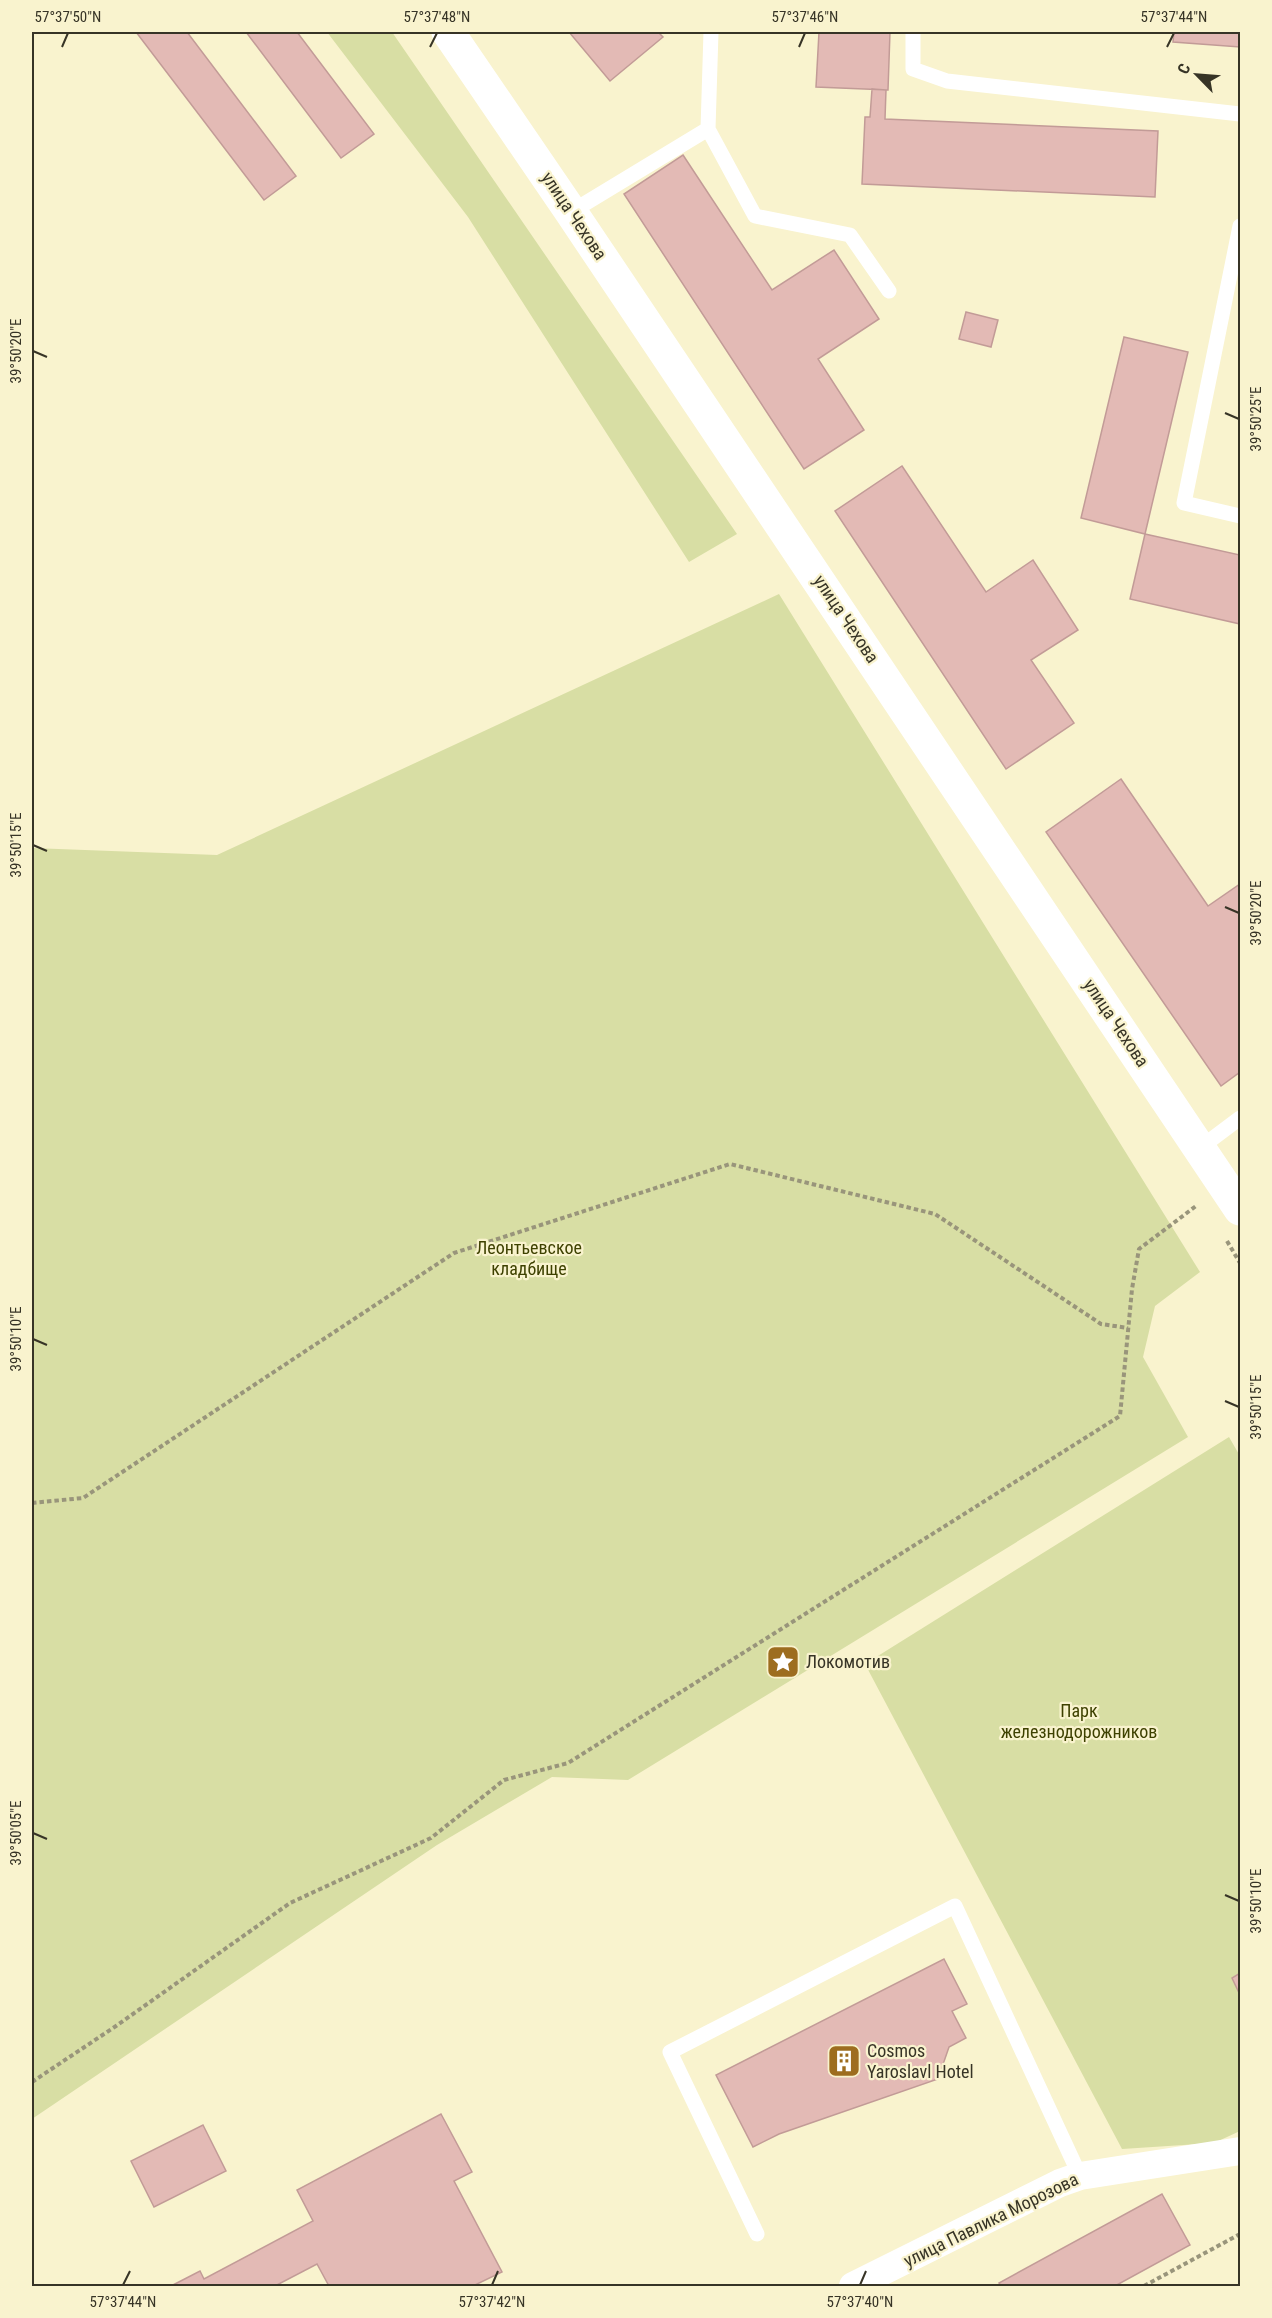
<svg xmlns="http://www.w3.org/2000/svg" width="1272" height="2318" font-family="'Roboto Condensed',sans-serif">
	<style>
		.green { fill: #d8dea4 }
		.building { fill: #e3bab5; stroke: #c29b97; stroke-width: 1.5 }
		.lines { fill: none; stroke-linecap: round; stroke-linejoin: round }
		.path { stroke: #99957b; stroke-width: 4; stroke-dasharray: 4.5 3; stroke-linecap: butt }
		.service { stroke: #fff; stroke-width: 15 }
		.minor { stroke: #fff; stroke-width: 28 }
		.tertiary { stroke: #fff; stroke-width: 33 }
		.ticks { fill: none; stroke: #373426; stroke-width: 2 }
		.labels { text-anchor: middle; stroke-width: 4.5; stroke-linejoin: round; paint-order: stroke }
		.street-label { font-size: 18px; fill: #373426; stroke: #f9f3ce }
		.park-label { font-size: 18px; fill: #3e4100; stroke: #f9f3ce }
		.poi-label { font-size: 18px; fill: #373426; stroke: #f9f3ce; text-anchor: start }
		.neatline { fill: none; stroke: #373426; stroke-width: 2 }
		.ticks-label { font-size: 15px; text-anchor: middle; fill: #373426 }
	</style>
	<rect width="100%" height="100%" fill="#f9f3ce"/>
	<!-- green -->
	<path class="green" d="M327,32h65l345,502 -48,28 -221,-345z
		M779,594l421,678 -45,34 -12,51 45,80 -560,343 -76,-3 -115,68 -405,274v-1271l185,7z
		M1229,1437l11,19v517l-8,5 8,17v136l-26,12 -92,6 -257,-485z"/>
	<!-- building -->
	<path class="building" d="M136,32h51l109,144 -32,24z
		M246,32h51l77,102 -33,24z
		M569,32h89l5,5 -53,44z
		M819,32h71l-2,58 -72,-3z
		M1174,32h66v15l-67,-5z
		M872,89l14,1 -1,29 273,12 -3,66 -293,-13 3,-67h5z
		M683,155l89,135 62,-40 45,69 -61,40 46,71 -60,39 -180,-275z
		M966,312l32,8 -7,27 -32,-8z
		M1124,337l64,15 -43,182 -64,-16z
		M902,466l84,126 47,-32 45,70 -47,30 43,63 -68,46 -171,-258z
		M1145,534l95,21v69l-110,-25z
		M1121,779l87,127 32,-22v188l-19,14 -175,-254z
		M944,1959l23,45 -15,7 14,27 -17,9 -11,32 -159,55 -26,13 -37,-72z
		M1240,1973v22l-8,-17z
		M441,2114l31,58 -18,9 48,91 -29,14h-144l-12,-22 -42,22h-104l29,-15 4,8 109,-58 -16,-31z
		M203,2125l23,46 -72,36 -23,-46z
		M1162,2194l28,51 -75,41h-114l-2,-3z"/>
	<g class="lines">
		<!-- path -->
		<path class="path" d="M1227,1241l13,22
			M32,1503l51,-5 371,-245 276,-89 205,50 166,110 27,4
			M32,2082l84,-56 174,-123 141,-65 73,-58 64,-17 552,-347 12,-127 7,-40 57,-43
			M1144,2286l96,-52"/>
		<!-- service -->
		<path class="service" d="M913,32v37l34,12 293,33
			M708,129l47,87 95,19 39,56
			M571,212l137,-83 3,-97
			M1240,226l-56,277 56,13
			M1200,1148l40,-30
			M757,2234l-87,-182 285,-146 125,270"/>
		<!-- minor -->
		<path class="minor" d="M853,2286l207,-103 20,-7 160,-25"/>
		<!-- tertiary -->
		<path class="tertiary" d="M448,32l123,180 669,997"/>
	</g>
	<!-- ticks -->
	<path class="ticks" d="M62,47l6,-14M430,47l7,-14M799,47l6,-14M1167,47l7,-14M33,351l14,6M1225,413l14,6M33,845l14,6M1225,907l14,6M33,1339l14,6M1225,1401l14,6M33,1833l14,6M1225,1895l14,6M123,2285l7,-14M492,2285l6,-14M860,2285l6,-14"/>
	<!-- icons -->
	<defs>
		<g id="sight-square" transform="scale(1.725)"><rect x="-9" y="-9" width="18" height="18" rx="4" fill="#9d6d1f" stroke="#f9f3ce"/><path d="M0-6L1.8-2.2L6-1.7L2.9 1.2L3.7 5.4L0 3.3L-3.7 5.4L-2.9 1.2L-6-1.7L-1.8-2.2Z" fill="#fff"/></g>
		<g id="building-square" transform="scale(1.725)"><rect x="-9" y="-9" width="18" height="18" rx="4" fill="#9d6d1f" stroke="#f9f3ce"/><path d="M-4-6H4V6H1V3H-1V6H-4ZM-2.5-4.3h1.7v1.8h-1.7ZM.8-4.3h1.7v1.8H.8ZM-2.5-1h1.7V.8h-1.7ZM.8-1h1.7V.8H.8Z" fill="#fff"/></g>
	</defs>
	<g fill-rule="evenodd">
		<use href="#sight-square" x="783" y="1662"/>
		<use href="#building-square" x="844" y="2061"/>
	</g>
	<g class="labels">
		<!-- street labels -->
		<g class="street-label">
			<text transform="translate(574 216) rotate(56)" y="6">улица Чехова</text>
			<text transform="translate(846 619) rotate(56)" y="6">улица Чехова</text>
			<text transform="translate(1116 1023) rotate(56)" y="6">улица Чехова</text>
			<text transform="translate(991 2220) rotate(-26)" y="6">улица Павлика Морозова</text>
		</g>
		<!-- park labels -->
		<g class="park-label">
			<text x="529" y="1254">Леонтьевское<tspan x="529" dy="21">кладбище</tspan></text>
			<text x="1079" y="1717">Парк<tspan x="1079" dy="21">железнодорожников</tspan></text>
		</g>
		<!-- poi labels -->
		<g class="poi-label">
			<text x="806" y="1668">Локомотив</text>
			<text x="867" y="2057">Cosmos<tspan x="867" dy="21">Yaroslavl Hotel</tspan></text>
		</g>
	</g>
	<!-- border -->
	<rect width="1272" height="2318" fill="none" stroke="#f9f3ce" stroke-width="66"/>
	<!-- north arrow -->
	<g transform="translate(1197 75) rotate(295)" stroke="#f9f3ce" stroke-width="4.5" paint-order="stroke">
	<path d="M0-4.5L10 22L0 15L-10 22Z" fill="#373426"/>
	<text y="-9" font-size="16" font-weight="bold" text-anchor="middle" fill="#373426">С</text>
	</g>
	<rect x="33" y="33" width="1206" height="2252" class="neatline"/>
	<g class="ticks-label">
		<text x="68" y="22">57°37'50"N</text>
		<text x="437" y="22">57°37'48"N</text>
		<text x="805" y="22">57°37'46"N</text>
		<text x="1174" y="22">57°37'44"N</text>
		<text transform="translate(16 351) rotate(-90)" y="5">39°50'20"E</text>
		<text transform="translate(1256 419) rotate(-90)" y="5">39°50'25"E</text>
		<text transform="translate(16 845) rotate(-90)" y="5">39°50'15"E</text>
		<text transform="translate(1256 913) rotate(-90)" y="5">39°50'20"E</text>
		<text transform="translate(16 1339) rotate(-90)" y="5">39°50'10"E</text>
		<text transform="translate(1256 1407) rotate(-90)" y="5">39°50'15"E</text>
		<text transform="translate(16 1833) rotate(-90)" y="5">39°50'05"E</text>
		<text transform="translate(1256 1901) rotate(-90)" y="5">39°50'10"E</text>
		<text x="123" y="2307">57°37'44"N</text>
		<text x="492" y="2307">57°37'42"N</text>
		<text x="860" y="2307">57°37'40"N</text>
	</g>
</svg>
